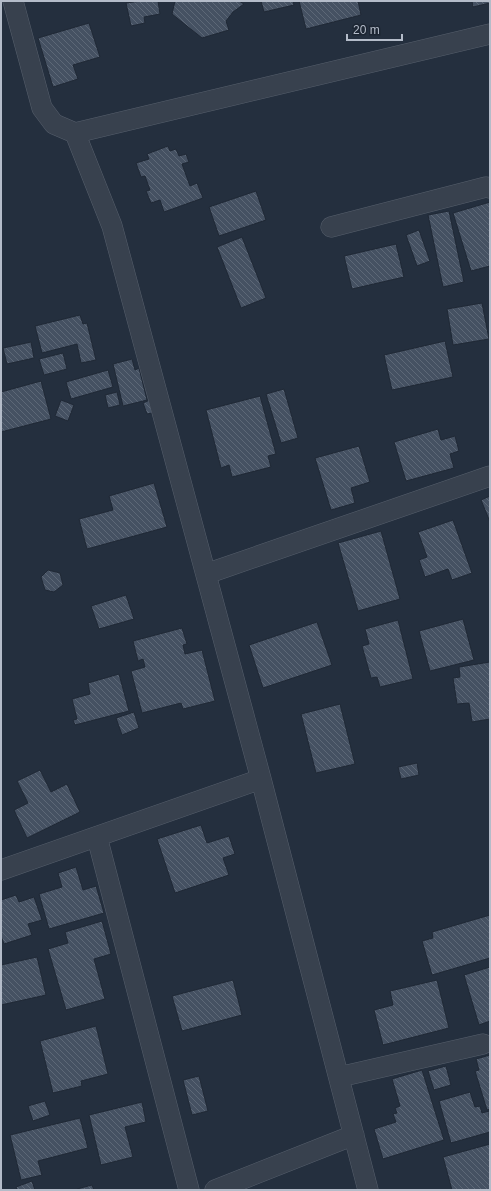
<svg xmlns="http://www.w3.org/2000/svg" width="491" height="1191" font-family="Helvetica,sans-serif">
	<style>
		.building { fill: url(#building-back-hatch); stroke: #1f2835 }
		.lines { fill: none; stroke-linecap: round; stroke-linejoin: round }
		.minor-casing { stroke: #565f6c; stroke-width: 21 }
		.minor { stroke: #38414e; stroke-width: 20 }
	</style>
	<defs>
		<pattern id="building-back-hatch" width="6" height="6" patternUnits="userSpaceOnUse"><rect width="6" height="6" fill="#455162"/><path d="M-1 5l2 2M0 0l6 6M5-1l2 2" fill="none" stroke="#5d6877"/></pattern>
	</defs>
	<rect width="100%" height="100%" fill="#242f3e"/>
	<!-- building -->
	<path class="building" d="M141,1h17l2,13 -16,3 1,6 -14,3 -5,-23z
		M175,1h64l5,3 -11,8 -7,9 3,9 -27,8 -30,-24z
		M261,1h32l1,4 -30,7z
		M299,1h59l3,14 -55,14z
		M472,1h18v2l-17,4z
		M89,23l11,34 -27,8 5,14 -25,8 -15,-49z
		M168,146l2,5 6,-2 3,7 7,-2 3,8 -7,2 8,22 7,-3 6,15 -39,14 -4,-12 -9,3 -5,-12 4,-1 -5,-14 -4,1 -5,-14 13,-4 -2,-5z
		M256,191l10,29 -47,16 -10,-29z
		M490,202v64l-19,5 -18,-58z
		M449,211l15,71 -21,5 -15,-72z
		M419,230l11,31 -13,5 -11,-31z
		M242,237l24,61 -25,10 -24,-61z
		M396,244l8,33 -52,12 -8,-33z
		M482,303l7,36 -36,6 -6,-36z
		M80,315l3,9 4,-1 9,37 -15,3 -4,-19 -35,9 -7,-27z
		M445,341l8,36 -61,13 -8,-35z
		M31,342l3,16 -27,6 -4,-16z
		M63,353l4,16 -23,6 -5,-16z
		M132,359l3,11 4,-2 8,32 -24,6 -10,-42z
		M108,370l5,17 -42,12 -5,-17z
		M41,381l10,38 -50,13v-40z
		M284,389l14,49 -17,5 -15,-49z
		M117,392l3,13 -12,3 -3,-13z
		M260,396l16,58 -8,2 3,11 -39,10 -3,-12 -8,3 -15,-58z
		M152,399l5,13 -10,2 -4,-11z
		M61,400l13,5 -6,16 -13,-5z
		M438,429l3,11 14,-4 4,15 -9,3 4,14 -48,13 -12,-39z
		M359,446l11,36 -19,6 4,15 -24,7 -16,-52z
		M154,483l13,44 -80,22 -8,-30 34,-9 -4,-14z
		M490,496v26l-9,-22z
		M453,520l19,53 -20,7 -4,-11 -23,8 -6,-17 8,-3 -9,-25z
		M381,531l19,68 -42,12 -20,-68z
		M48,570l12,3 3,12 -9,7 -9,-2 -4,-13z
		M126,595l8,24 -35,10 -8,-23z
		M463,619l11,41 -44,11 -11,-40z
		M398,620l15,59 -33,8 -3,-10 -6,1 -9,-32 7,-2 -4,-15z
		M317,622l15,43 -69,23 -14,-43z
		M182,628l5,16 -4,1 2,9 17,-4 13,51 -32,8 -2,-6 -39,10 -11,-42 14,-4 -2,-8 -5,2 -5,-20z
		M490,662v57l-18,3 -3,-19 -12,1 -4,-26 7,-1 -1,-10z
		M119,674l10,37 -54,14 -2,-5 4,-1 -5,-20 18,-5 -2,-11z
		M340,704l15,60 -39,9 -15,-59z
		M134,712l5,16 -17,7 -6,-17z
		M417,763l2,12 -18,4 -3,-12z
		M40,770l11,22 16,-8 13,28 -53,26 -13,-28 14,-7 -11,-22z
		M201,825l6,18 22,-7 6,18 -12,4 6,17 -54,18 -18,-54z
		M76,867l7,23 13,-4 8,27 -55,16 -10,-35 23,-7 -4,-14z
		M16,895l3,7 15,-5 8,23 -14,4 4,11 -28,9 -3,-8v-36z
		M490,915v43l-58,17 -10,-34 11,-3 -1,-6z
		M102,921l9,33 -17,5 11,40 -39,11 -18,-61 20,-6 -3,-11z
		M37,957l9,38 -45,10v-40z
		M490,967v54l-11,4 -15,-50z
		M233,980l9,35 -60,16 -10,-35z
		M437,980l12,48 -66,17 -9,-35 19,-5 -3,-14z
		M96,1026l12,48 -27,7 1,5 -29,7 -13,-52z
		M490,1055v54l-3,1 -12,-39 4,-1 -3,-11z
		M446,1066l5,19 -17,5 -6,-19z
		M422,1070l22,70 -61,19 -9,-30 22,-7 -3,-8 4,-1 -2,-5 5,-2 -8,-27z
		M199,1076l9,35 -16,4 -9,-35z
		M470,1092l5,15 5,-1 2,7 7,-2 1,21 -39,11 -12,-42z
		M45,1101l5,14 -17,6 -5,-15z
		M142,1102l4,20 -21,5 8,30 -32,8 -12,-50z
		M80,1118l8,30 -50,13 4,14 -21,5 -11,-45z
		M490,1144v46h-38l-9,-33z
		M32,1181l3,9h-18l-1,-3z
		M92,1185l2,5h-17v-1z"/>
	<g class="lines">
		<!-- minor casing -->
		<g class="minor-casing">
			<path id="minor" d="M13,1l29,107 12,16 21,9 415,-99
				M75,133l37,93 149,553 107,411
				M331,227l155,-40 4,1
				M206,574l284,-98
				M97,837l92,353
				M1,870l260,-91
				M339,1077l144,-33
				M215,1190l139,-55"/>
		</g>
		<!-- minor -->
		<use href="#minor" class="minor"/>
	</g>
	<!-- border -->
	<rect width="491" height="1191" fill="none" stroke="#b4bcc9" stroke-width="4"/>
	<!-- scale -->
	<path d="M347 34v6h55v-6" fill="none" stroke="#b4bcc9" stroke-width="2"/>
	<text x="353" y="34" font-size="12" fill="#b4bcc9" stroke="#1d2633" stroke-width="3" paint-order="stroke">20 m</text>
</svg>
